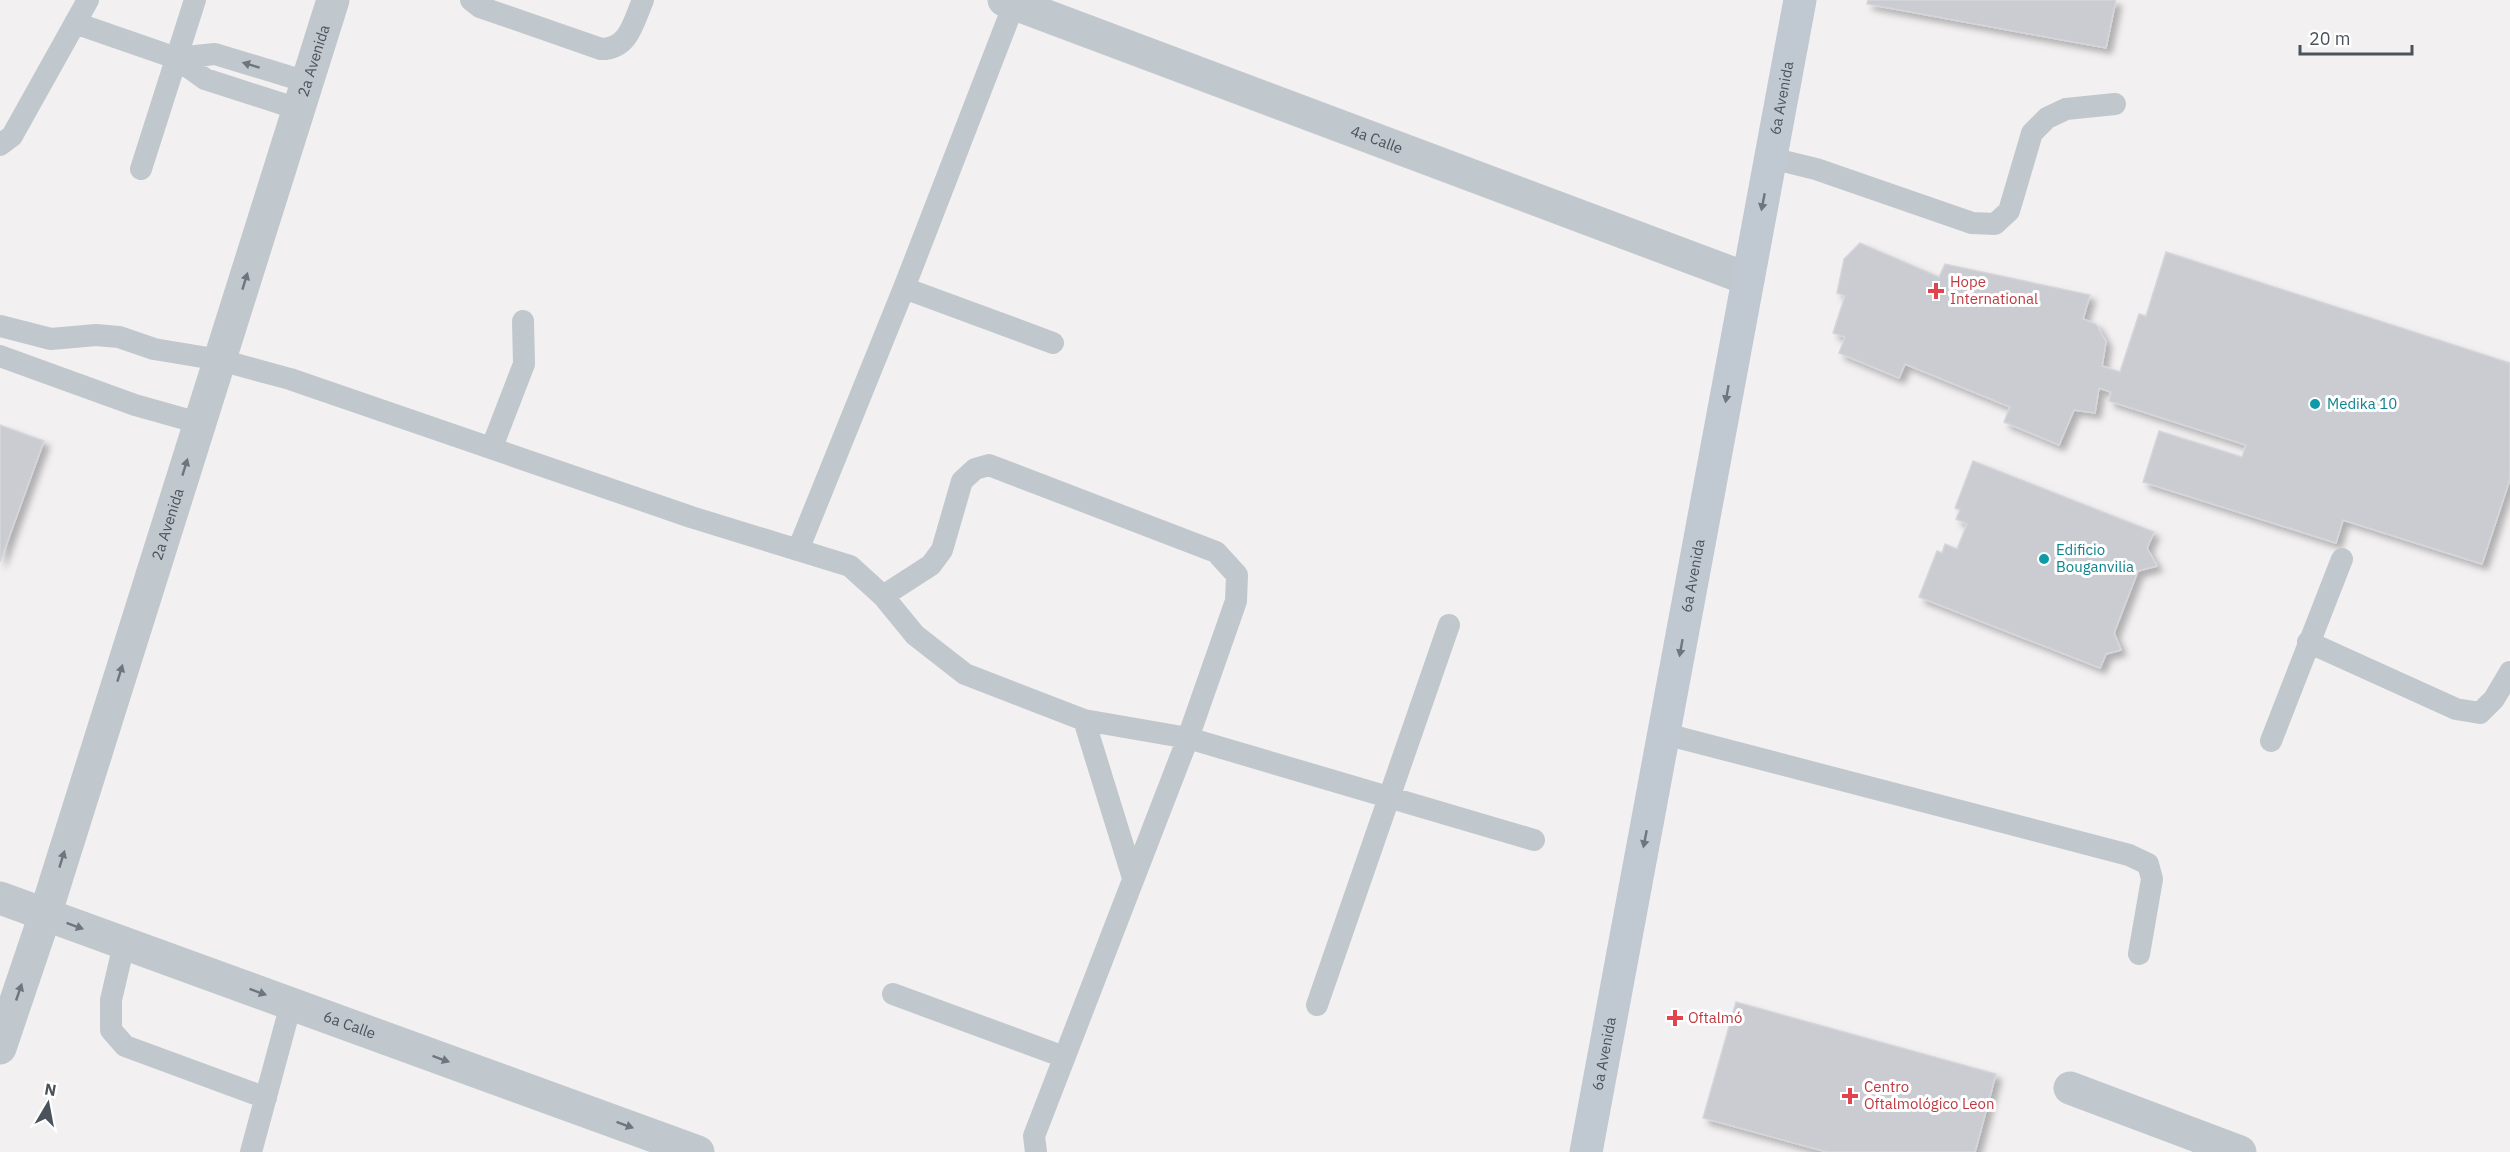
<svg xmlns="http://www.w3.org/2000/svg" width="2510" height="1152" font-family="'IBM Plex Sans',sans-serif">
	<style>
		.building { fill: #cbccd2; stroke: #d5d6db; stroke-width: 1.5; filter: url(#shadow) }
		.lines { fill: none; stroke-linecap: round; stroke-linejoin: round }
		.service { stroke: #c0c7cd; stroke-width: 22 }
		.minor { stroke: #c0c7cd; stroke-width: 33 }
		.tertiary { stroke: #c0c7cd; stroke-width: 33 }
		.secondary { stroke: #c0c8d1; stroke-width: 33 }
		.oneway { fill: #6d767d }
		.oneway2 { fill: #6d767e }
		.health-dot { fill: #e0444e; stroke: #fff; stroke-width: 2 }
		.culture-dot { fill: #0f9aa8; stroke: #fff; stroke-width: 2 }
		.labels { text-anchor: middle; stroke-width: 6; stroke-linejoin: round; paint-order: stroke }
		.street-label { font-size: 15px; fill: #4a535b; stroke: #fff }
		.health-label { font-size: 15px; fill: #be3a42; stroke: #fff; text-anchor: start }
		.culture-label { font-size: 15px; fill: #0d838f; stroke: #fff; text-anchor: start }
	</style>
	<defs>
		<filter id="shadow"><feDropShadow dx="5.5" dy="5.5" stdDeviation="3" flood-color="#0004"/></filter>
	</defs>
	<rect width="100%" height="100%" fill="#f2f0f0"/>
	<!-- building -->
	<path class="building" d="M1868,0h248l-10,48 -239,-44z
		M1860,243l79,34 6,-13 145,31 -7,24 13,5 10,18 -4,24 18,6 19,-58 7,2 20,-64 344,111v116l-28,85 -139,-44 -7,23 -193,-61 16,-51 83,26 4,-12 -137,-44 2,-9 -12,-4 -4,25 -21,-3 -15,35 -55,-23 6,-15 -105,-43 -6,14 -60,-25 6,-16 -12,-4 12,-37 -8,-3 7,-34z
		M0,425l44,16 -44,121z
		M1973,461l181,71 -7,16 10,18 -19,5 -24,62 7,17 -15,4 -6,14 -181,-71 18,-46 5,2 3,-9 12,5 10,-25 -11,-5 4,-9 -5,-2z
		M1736,1002l260,72 -21,78h-148l-124,-34z"/>
	<g class="lines">
		<!-- service -->
		<path class="service" d="M471,0l9,7 121,42c28,0 32,-26 42,-49
			M75,23l101,35 29,21 93,30
			M176,58l39,-4 92,28
			M0,145l12,-9 76,-136
			M1771,158l45,11 156,54 23,1 14,-13 23,-78 15,-15 19,-9 49,-5
			M141,169l54,-169
			M904,288l149,55
			M0,326l51,13 45,-4 23,2 35,12 66,11 70,19 401,138 159,49 33,30 32,39 50,39 119,46 104,18 346,102
			M0,356l135,49 64,18
			M492,447l32,-83 -1,-43
			M798,550l106,-262 110,-284
			M883,596l48,-31 11,-15 20,-69 13,-12 14,-4 227,87 21,23 -1,26 -48,137 -154,398 2,16
			M2308,642l148,67 24,4 14,-14 16,-27
			M1084,720l49,158
			M1665,734l464,121 19,9 4,15 -13,75
			M2271,741l71,-182
			M124,944l-13,56v30l14,16 141,52
			M893,994l171,63
			M1317,1005l132,-380
			M251,1152l40,-148"/>
		<!-- minor -->
		<g class="minor">
			<path id="s1" d="M1004,0l744,279"/>
			<path d="M2070,1088l170,64"/>
		</g>
		<!-- tertiary -->
		<g class="tertiary">
			<path id="s2" d="M0,898l698,254"/>
			<path id="s3" d="M0,1048l45,-133 288,-915"/>
		</g>
		<!-- secondary -->
		<path class="secondary" id="s4" d="M1586,1152l214,-1152"/>
	</g>
	<!-- one-way arrows -->
	<defs><path id="oneway-solid" d="M-6-.8H1V-3.2L6.5 0L1 3.2V.8H-6Z" transform="scale(1.5)"/></defs>
	<g class="oneway">
		<use href="#oneway-solid" transform="translate(251 65) rotate(-163)"/>
		<use href="#oneway-solid" transform="translate(245 281) rotate(-73)"/>
		<use href="#oneway-solid" transform="translate(185 467) rotate(-73)"/>
		<use href="#oneway-solid" transform="translate(120 673) rotate(-73)"/>
		<use href="#oneway-solid" transform="translate(62 859) rotate(-73)"/>
		<use href="#oneway-solid" transform="translate(75 926) rotate(20)"/>
		<use href="#oneway-solid" transform="translate(19 992) rotate(-71)"/>
		<use href="#oneway-solid" transform="translate(258 992) rotate(20)"/>
		<use href="#oneway-solid" transform="translate(441 1059) rotate(20)"/>
		<use href="#oneway-solid" transform="translate(625 1125) rotate(20)"/>
	</g>
	<g class="oneway2">
		<use href="#oneway-solid" transform="translate(1763 202) rotate(101)"/>
		<use href="#oneway-solid" transform="translate(1727 394) rotate(100)"/>
		<use href="#oneway-solid" transform="translate(1681 648) rotate(100)"/>
		<use href="#oneway-solid" transform="translate(1645 839) rotate(101)"/>
	</g>
	<!-- markers -->
	<g class="health-dot">
		<path d="M1933 282h6v6h6v6h-6v6h-6v-6h-6v-6h6z"/>
		<path d="M1672 1009h6v6h6v6h-6v6h-6v-6h-6v-6h6z"/>
		<path d="M1847 1087h6v6h6v6h-6v6h-6v-6h-6v-6h6z"/>
	</g>
	<g class="culture-dot">
		<circle cx="2315" cy="404" r="6"/>
		<circle cx="2044" cy="559" r="6"/>
	</g>
	<g class="labels">
		<!-- street labels -->
		<g class="street-label">
			<text dy="5" stroke="none"><textPath href="#s3" startOffset="1036">2a Avenida</textPath></text>
			<text dy="5" stroke="none"><textPath href="#s4" startOffset="1072">6a Avenida</textPath></text>
			<text dy="5" stroke="none"><textPath href="#s1" startOffset="398">4a Calle</textPath></text>
			<text dy="5" stroke="none"><textPath href="#s3" startOffset="550">2a Avenida</textPath></text>
			<text dy="5" stroke="none"><textPath href="#s4" startOffset="586">6a Avenida</textPath></text>
			<text dy="5" stroke="none"><textPath href="#s2" startOffset="372">6a Calle</textPath></text>
			<text dy="5" stroke="none"><textPath href="#s4" startOffset="100">6a Avenida</textPath></text>
		</g>
		<!-- health labels -->
		<g class="health-label">
			<text x="1950" y="287">Hope<tspan x="1950" dy="17">International</tspan></text>
			<text x="1688" y="1023">Oftalmó</text>
			<text x="1864" y="1092">Centro<tspan x="1864" dy="17">Oftalmológico Leon</tspan></text>
		</g>
		<!-- culture labels -->
		<g class="culture-label">
			<text x="2327" y="409">Medika 10</text>
			<text x="2056" y="555">Edificio<tspan x="2056" dy="17">Bouganvilia</tspan></text>
		</g>
	</g>
	<!-- north arrow -->
	<g transform="translate(48 1104) rotate(10)" stroke="#ffffff" stroke-width="4.5" paint-order="stroke">
	<path d="M0-4.5L10 22L0 15L-10 22Z" fill="#4a535b"/>
	<text y="-9" font-size="16" font-weight="bold" text-anchor="middle" fill="#4a535b">N</text>
	</g>
	<!-- scale -->
	<path d="M2300 45v9h112v-9" fill="none" stroke="#4a535b" stroke-width="3"/>
	<text x="2309" y="45" font-size="18" fill="#4a535b" stroke="#ffffff" stroke-width="4.5" paint-order="stroke">20 m</text>
</svg>
